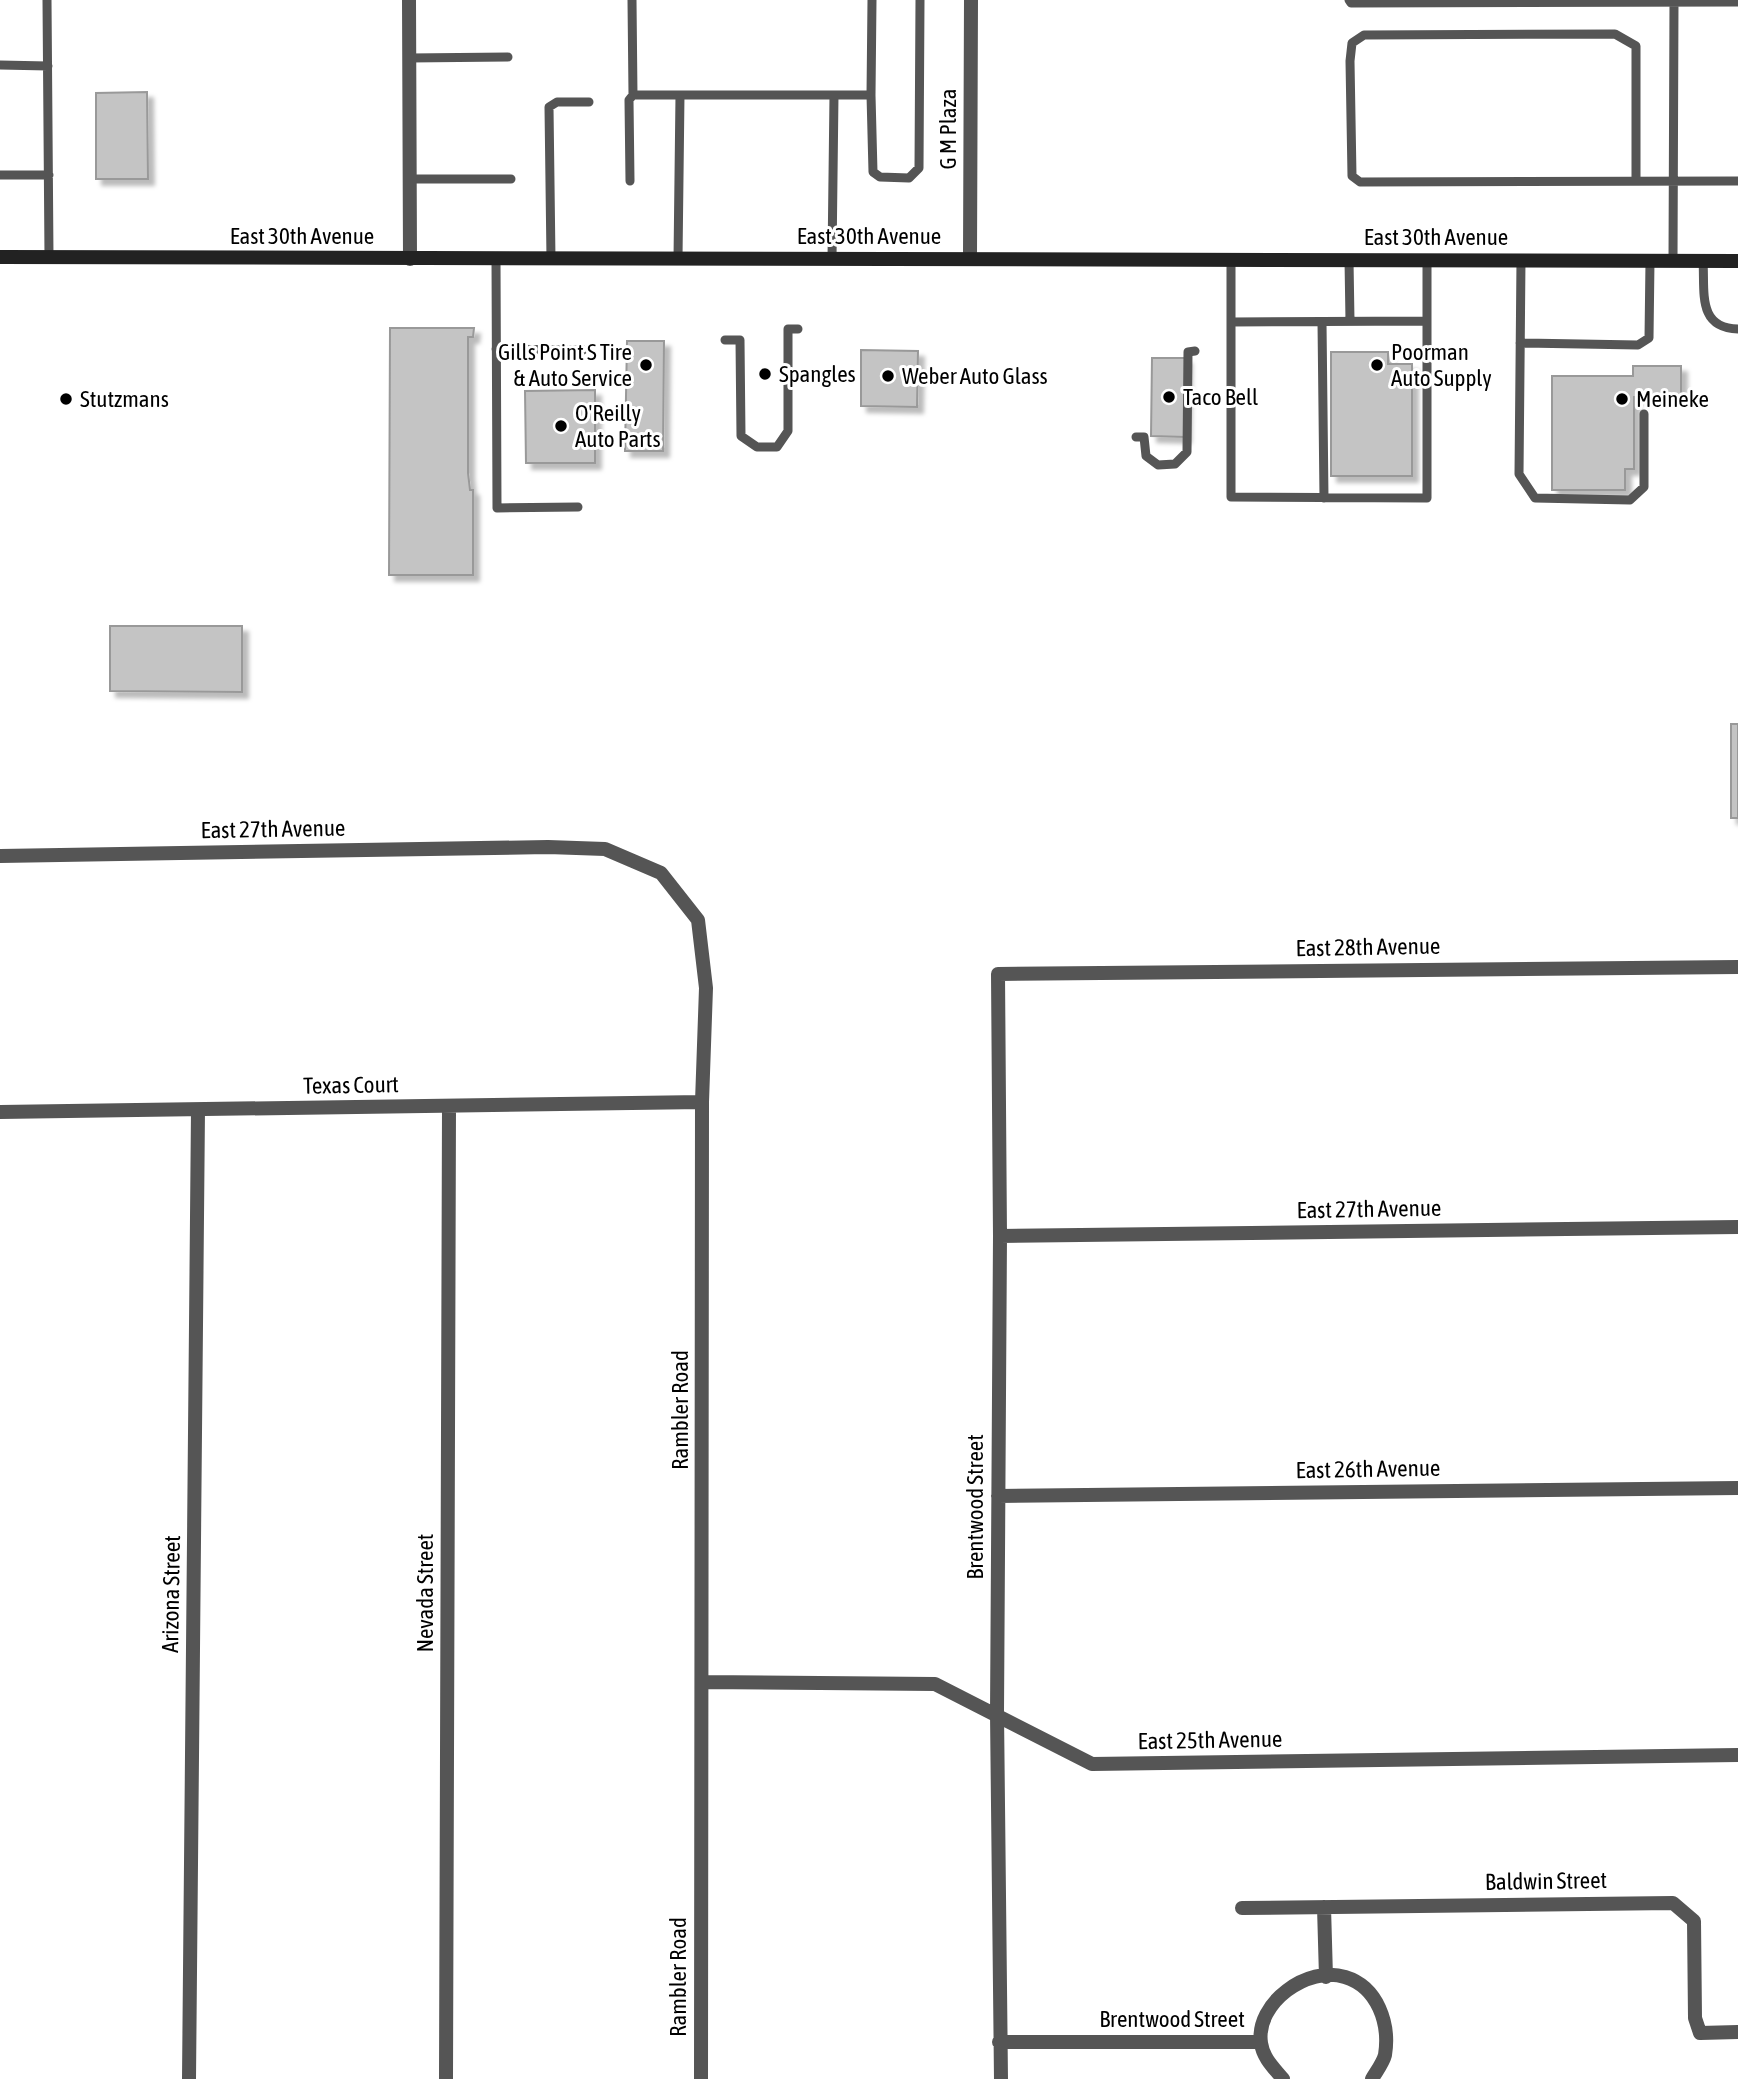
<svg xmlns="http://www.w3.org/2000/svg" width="1738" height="2079" font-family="'Asap Condensed',sans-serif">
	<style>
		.building { fill: #c4c4c4; stroke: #999; stroke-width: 2; filter: url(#shadow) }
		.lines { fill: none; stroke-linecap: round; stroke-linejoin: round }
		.service { stroke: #555; stroke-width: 9 }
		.minor { stroke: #555; stroke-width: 14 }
		.secondary { stroke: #222; stroke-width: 14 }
		.poi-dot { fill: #000; stroke: #fff; stroke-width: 2.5 }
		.labels { text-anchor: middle; stroke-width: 6; stroke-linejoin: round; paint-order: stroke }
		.street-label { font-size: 23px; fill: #000; stroke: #fff }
		.poi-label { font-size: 23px; fill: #000; stroke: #fff; text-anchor: start }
	</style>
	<defs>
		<filter id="shadow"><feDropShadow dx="6" dy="6" stdDeviation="2" flood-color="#0004"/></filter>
	</defs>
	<rect width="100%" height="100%" fill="#fff"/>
	<!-- building -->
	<path class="building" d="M147,92l1,87h-52v-86z
		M390,328h84l-1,9h-5v136l2,17h3v85h-84z
		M627,341h37l-1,110h-38z
		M861,350l57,1 -1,56 -56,-1z
		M1331,352h57v12h24v112h-81z
		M1152,358h34l-1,79 -34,-1z
		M1633,366h48v31h-47v72h-9v21h-73v-114h81z
		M595,390v73h-69l-1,-72z
		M110,626h132v66l-132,-1z
		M1731,724h7v94h-7z"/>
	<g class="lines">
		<!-- service -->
		<path class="service" d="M47,0l2,257
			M632,0l1,95
			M1349,0l2,3 387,-1
			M409,58l99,-1
			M0,65l48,1
			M834,95h37l2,77 7,5 29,1 10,-10 1,-168
			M871,95l1,-95
			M0,175h49
			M410,179h101
			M630,181l-1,-81 4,-5h47
			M1636,181v-135l-21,-12 -251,1 -12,8 -2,18 2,115 8,6 378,-1
			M496,259l1,249 81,-1
			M551,259l-2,-152 8,-5h32
			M678,259l2,-164h154l-2,164
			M1231,260v237l196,1v-238
			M1349,260l1,61
			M1521,260l-2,214 16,24 95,2 14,-13v-73
			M1673,261l1,-261
			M1703,261c2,31 -6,67 35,68
			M1232,322l195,-1
			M1322,322l2,176
			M725,340h15l1,96 16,11h20l11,-16v-102h10
			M1520,343l118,2 11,-7 1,-77
			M496,349l87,1
			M1136,437h8l2,19 12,9 17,-1 12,-12 1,-100 7,-1"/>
		<!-- minor -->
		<path class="minor" d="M409,0l1,259
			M970,259l1,-259
			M0,856l548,-9 57,2 56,24 37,47 8,68 -4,114 -1,977
			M0,1112l702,-10
			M1000,1236l738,-9
			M998,1496l740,-8
			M702,1682l233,2 157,80 646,-9
			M1324,1907l2,70
			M1242,1908l431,-5 21,18 1,97 5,15 38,-1
			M999,2042h261
			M189,2079l9,-969
			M446,2079l3,-972
			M1001,2079l-4,-366 3,-477 -2,-262 740,-7
			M1283,2079c-9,-11 -20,-21 -22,-36 -6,-40 47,-78 84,-66 33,10 45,47 40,78 -2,8 -9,17 -13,24"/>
		<!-- secondary -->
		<path class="secondary" d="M0,257l1738,4"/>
	</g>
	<!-- markers -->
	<g class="poi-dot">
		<circle cx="646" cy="365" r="7"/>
		<circle cx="1377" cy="365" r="7"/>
		<circle cx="765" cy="374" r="7"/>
		<circle cx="888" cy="376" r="7"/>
		<circle cx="1169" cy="397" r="7"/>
		<circle cx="66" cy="399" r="7"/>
		<circle cx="1622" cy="399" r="7"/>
		<circle cx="561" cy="426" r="7"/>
	</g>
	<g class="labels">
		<!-- street labels -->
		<g class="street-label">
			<text transform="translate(948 129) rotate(-90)" y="8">G M Plaza</text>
			<text x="302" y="244">East 30th Avenue</text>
			<text x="869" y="244">East 30th Avenue</text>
			<text x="1436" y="245">East 30th Avenue</text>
			<text transform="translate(273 829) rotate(-1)" y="8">East 27th Avenue</text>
			<text transform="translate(1368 947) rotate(-1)" y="8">East 28th Avenue</text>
			<text transform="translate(351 1085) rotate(-1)" y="8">Texas Court</text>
			<text transform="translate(1369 1209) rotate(-1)" y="8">East 27th Avenue</text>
			<text transform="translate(680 1410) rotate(-90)" y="8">Rambler Road</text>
			<text transform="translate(1368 1469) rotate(-1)" y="8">East 26th Avenue</text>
			<text transform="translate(975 1507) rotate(-90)" y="8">Brentwood Street</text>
			<text transform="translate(425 1593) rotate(-90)" y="8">Nevada Street</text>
			<text transform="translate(171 1594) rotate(-89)" y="8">Arizona Street</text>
			<text transform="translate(1210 1740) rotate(-1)" y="8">East 25th Avenue</text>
			<text transform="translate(1546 1881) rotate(-1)" y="8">Baldwin Street</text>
			<text transform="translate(678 1977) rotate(-90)" y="8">Rambler Road</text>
			<text x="1172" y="2027">Brentwood Street</text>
		</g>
		<!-- poi labels -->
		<g class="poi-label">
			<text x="632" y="360" text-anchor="end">Gills Point S Tire<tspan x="632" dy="26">&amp; Auto Service</tspan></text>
			<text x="1391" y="360">Poorman<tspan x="1391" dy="26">Auto Supply</tspan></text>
			<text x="779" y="382">Spangles</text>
			<text x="902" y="384">Weber Auto Glass</text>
			<text x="1183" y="405">Taco Bell</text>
			<text x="80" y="407">Stutzmans</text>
			<text x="1636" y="407">Meineke</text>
			<text x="575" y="421">O'Reilly<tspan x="575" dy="26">Auto Parts</tspan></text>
		</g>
	</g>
</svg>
